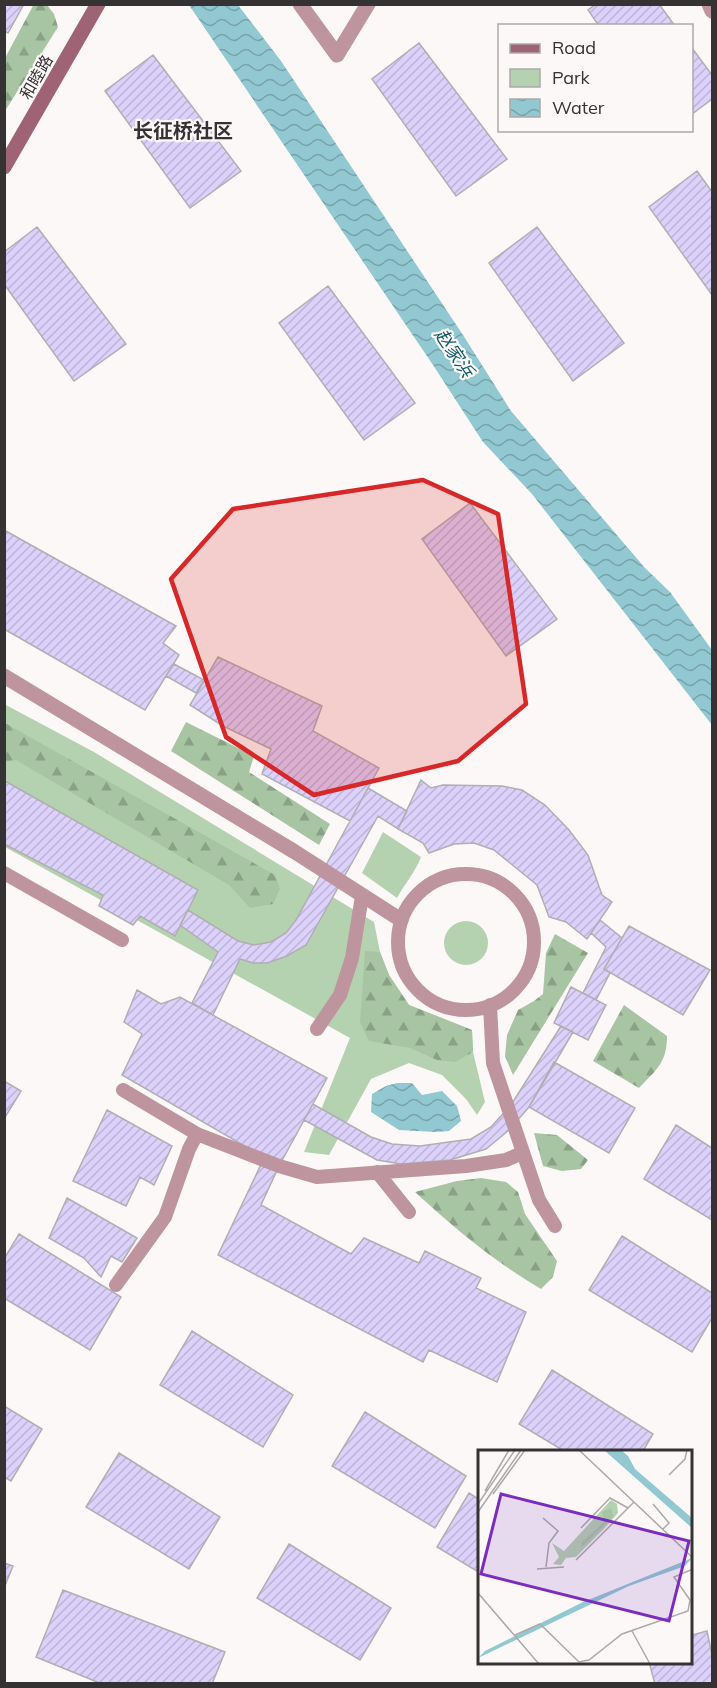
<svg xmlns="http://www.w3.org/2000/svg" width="717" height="1688" font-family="Mulish,'Noto Sans SC',sans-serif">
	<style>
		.green { fill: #b5d2b0 }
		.forest { fill: url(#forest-firs) }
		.water { fill: url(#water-waves) }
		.building { fill: url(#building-hatch); stroke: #afafb2; stroke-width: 1.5 }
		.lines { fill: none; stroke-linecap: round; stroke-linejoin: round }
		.lane { stroke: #be949f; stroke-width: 14 }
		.street { stroke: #be949f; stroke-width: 15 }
		.secondary { stroke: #9e6374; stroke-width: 15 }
		.marked { fill: #d62828; fill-opacity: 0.2; stroke: #d62828; stroke-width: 4.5; stroke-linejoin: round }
		.labels { text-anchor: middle; stroke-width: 4.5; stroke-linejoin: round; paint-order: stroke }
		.street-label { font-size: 16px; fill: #343232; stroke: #fcf8f7 }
		.water-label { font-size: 18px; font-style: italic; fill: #105d67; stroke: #fcf8f7 }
		.quarter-label { font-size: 20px; font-weight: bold; fill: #343232; stroke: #fcf8f7 }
		.inset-road { fill: none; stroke: #aca9a8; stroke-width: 1.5 }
		.view { fill: #7b2cbf; fill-opacity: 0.15; stroke: #7b2cbf; stroke-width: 3 }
		.inset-edge { fill: none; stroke: #343232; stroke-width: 3 }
	</style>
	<defs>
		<pattern id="forest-firs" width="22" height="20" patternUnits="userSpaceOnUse" patternTransform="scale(1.5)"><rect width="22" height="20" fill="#a7c5a2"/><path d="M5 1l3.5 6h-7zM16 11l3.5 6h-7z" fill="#89a185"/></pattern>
		<pattern id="water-waves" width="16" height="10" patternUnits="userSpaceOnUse" patternTransform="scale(1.5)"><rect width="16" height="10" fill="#91c8d1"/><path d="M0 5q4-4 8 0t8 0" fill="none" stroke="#77a3aa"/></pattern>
		<pattern id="building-hatch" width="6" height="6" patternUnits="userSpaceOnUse" patternTransform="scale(1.5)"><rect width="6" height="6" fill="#dcd1fb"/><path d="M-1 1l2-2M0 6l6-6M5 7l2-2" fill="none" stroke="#bdb4d8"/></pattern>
	</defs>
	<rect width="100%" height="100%" fill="#fcf8f7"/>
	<!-- green -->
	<path class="green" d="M4,704l90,48 280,170 6,30 9,23 20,30 63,25 1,22 12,50 -8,13 -11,-16 -24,-24 -33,-12 -38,16 -42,76 -25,-3 46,-114 -345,-191z
		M383,832l38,25c-6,16 -16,26 -24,41l-35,-25z
		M444 943a22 22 0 1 1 44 0a22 22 0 1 1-44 0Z"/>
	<!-- forest -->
	<path class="forest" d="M34,4l13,1 7,9 4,13 -53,84v-53z
		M186,722l68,34 -5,16 81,52 -11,21 -148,-94z
		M5,723l270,152 5,14 -7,15 -23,4 -21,-23 -213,-125 -11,2z
		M555,934l33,19 -75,122 -8,-19 2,-21 11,-25 16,-9 9,-7 3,-41z
		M365,951l15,1 9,23 20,30 63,25 1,22 -18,10 -18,-2 -27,-12 -41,-7 -9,-19z
		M624,1005l43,31c0,27 -11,34 -28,52l-46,-27z
		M534,1133l23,2 31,25 -7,9 -19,2 -19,-5z
		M481,1178l25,4 12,10 7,22 32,47 -4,16 -12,12c-46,-27 -87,-61 -126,-97l42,-11z"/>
	<!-- water -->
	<path class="water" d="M189,5h49l43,56 182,274 48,76 134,157 25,24 42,58v75l-180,-231 -49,-52 -50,-77z
		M397,1083h15l10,12 20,-4 15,15 4,15 -12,10 -14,1 -36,-2 -28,-18 1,-18 14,-8z"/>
	<!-- building -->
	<path class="building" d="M4,4h20l-16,29 -4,-2z
		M596,4h63l16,22h-76l-11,-16z
		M419,43l88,116 -51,37 -84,-117z
		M692,48l20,27v24l-20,15z
		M153,55l88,116 -51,37 -85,-117z
		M697,171l15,21v103l-63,-88z
		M37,227l89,117 -52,37 -70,-97v-32z
		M537,227l87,116 -51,38 -84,-118z
		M328,286l87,117 -51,37 -85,-117z
		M470,503l87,116 -51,37 -84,-117z
		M4,530l172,96 -13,17 16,12 -34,55 -141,-81z
		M218,657l104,49 -9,25 66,37 -29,53 -88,-47 9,-25 -48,-23 -33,-21z
		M174,664l30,16 -8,13 -30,-17z
		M421,780l10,8 12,-3 59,1 20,4 23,15 24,25 19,25 14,40 10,7 -25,37 -21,-17 -17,-5 -12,-32 -43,-35 -20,-7 -20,1 -25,9 -6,-10 -25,-14z
		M5,781l193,109 -23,46 -35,-20 -7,9 -34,-19 4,-11 -99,-51z
		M368,788l39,23 -9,18 -20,-13 -72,129 -19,11 -20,7h-14l-13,-4 -27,56 -21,-12 26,-51 -38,-27 8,-15 50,31 16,4 17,-3 15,-9 10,-13z
		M600,920l22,18 -18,31 6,4 -14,27 -13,-7 23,-46 -15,-14z
		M629,926l81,44 -27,45 -79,-46z
		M571,987l35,18 -18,35 -34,-17z
		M137,990l24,14 19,-7 147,81 -48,88 -157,-91 20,-41 -18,-12z
		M561,1026l12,6 -44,75 -20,23 -23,19 -36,11 -49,4 -24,-4 -73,-40 9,-16 58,33 21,7 28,2 51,-7 20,-12 20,-22z
		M554,1062l81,46 -26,45 -80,-46z
		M4,1081l17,10 -17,28z
		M107,1110l65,36 -18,39 -14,-8 -14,29 -53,-25z
		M676,1125l36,23v72l-68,-41z
		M265,1156l14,10 -18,39 90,49 13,-16 55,25 6,-12 56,27 -5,10 50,24 -29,70 -68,-32 -6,12 -205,-107z
		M67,1198l70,40 -15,24 -11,-6 -10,21 -17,-19 -35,-20z
		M19,1234l102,63 -31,53 -86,-52v-39z
		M622,1236l90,57v25l-20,34 -103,-62z
		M192,1331l101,64 -30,52 -103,-62z
		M552,1370l101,64 -10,17h-79l-45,-27z
		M4,1406l38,23 -31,52 -7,-4z
		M365,1412l101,64 -31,52 -103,-62z
		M119,1453l101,64 -31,52 -103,-62z
		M469,1493l11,7v73l-43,-26z
		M289,1544l102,64 -31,52 -103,-62z
		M4,1563l9,3 -9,22z
		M63,1590l162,62 -13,32h-110l-66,-27z
		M707,1631l5,24v29h-57l-6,-22h43v-27z"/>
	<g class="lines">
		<!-- lane -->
		<path class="lane" d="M4,873l118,67
			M398 942a68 68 0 1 1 136 0a68 68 0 1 1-136 0Z
			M490,1005l3,58 46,137 16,26
			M317,1029l23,-34 12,-37 10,-62
			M123,1090l74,44
			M377,1172l32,40
			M116,1285l49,-68 24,-68 8,-15 82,32 38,11 149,-11 40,-6 16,-7"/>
		<!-- street -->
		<path class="street" d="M300,4l37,51 31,-51
			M709,4l3,7
			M4,676l291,176 106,68"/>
		<!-- secondary -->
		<path class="secondary" d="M4,167l94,-163"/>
	</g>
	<!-- marked area -->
	<path class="marked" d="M423,480l75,34 28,190 -68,57 -144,34 -88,-58 -55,-158 62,-70z"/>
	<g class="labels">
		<!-- street labels -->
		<g class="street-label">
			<text transform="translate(36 77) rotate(-60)" y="6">和睦路</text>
		</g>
		<!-- water labels -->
		<g class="water-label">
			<text transform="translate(454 353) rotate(56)" y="6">赵家浜</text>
		</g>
		<!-- quarter labels -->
		<g class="quarter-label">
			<text x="183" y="138">长征桥社区</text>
		</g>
	</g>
	<!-- overview -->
	<g transform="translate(478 1450)">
		<rect width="214" height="214" fill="#fcf8f7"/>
		<path d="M133,50l6,4 1,9 -15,17 -27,27 -10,1 -5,7 -8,-1 6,-7 -7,-14 12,8z" fill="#b5d2b0"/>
		<path d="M133,58l2,9 -31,30 -1,-4 23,-21 -2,-10z" fill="#a7c5a2"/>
		<path d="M126,0h17l7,6 7,13 57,49v10zM214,108l-7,8 -56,20 -151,72 7,-7 98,-49z" fill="#91c8d1"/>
		<path class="inset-road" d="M101,0l114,108M191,25l16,-16 2,-9M7,41l24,-41M15,44l32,-44M0,54l37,-54M175,54l16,19 -6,6M0,62l43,-62M65,68l15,13 -9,12 -3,24M103,78l29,-30 18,10M98,110l58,-58M59,119l27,-2M0,143l61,71M154,181l18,33M37,185l25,-11 39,38 10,-2 33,-26 66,-23 2,-11 -16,-23 19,-8"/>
		<path class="view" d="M23,44l188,47 -20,80 -188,-47z"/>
		<rect width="214" height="214" class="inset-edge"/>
	</g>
	<!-- border -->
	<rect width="717" height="1688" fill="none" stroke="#343232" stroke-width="12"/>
	<!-- legend -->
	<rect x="498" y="24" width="195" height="108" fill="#fcf8f7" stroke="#aca9a8" stroke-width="1.5"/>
	<rect x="510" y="44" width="30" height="9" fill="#9e6374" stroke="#aca9a8" stroke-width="1.5"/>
	<text x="552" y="54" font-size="18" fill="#343232">Road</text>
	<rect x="510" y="69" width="30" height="18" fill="#b5d2b0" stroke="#aca9a8" stroke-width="1.5"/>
	<text x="552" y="84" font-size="18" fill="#343232">Park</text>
	<rect x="510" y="99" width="30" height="18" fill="url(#water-waves)" stroke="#aca9a8" stroke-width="1.5"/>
	<text x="552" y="114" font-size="18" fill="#343232">Water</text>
</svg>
